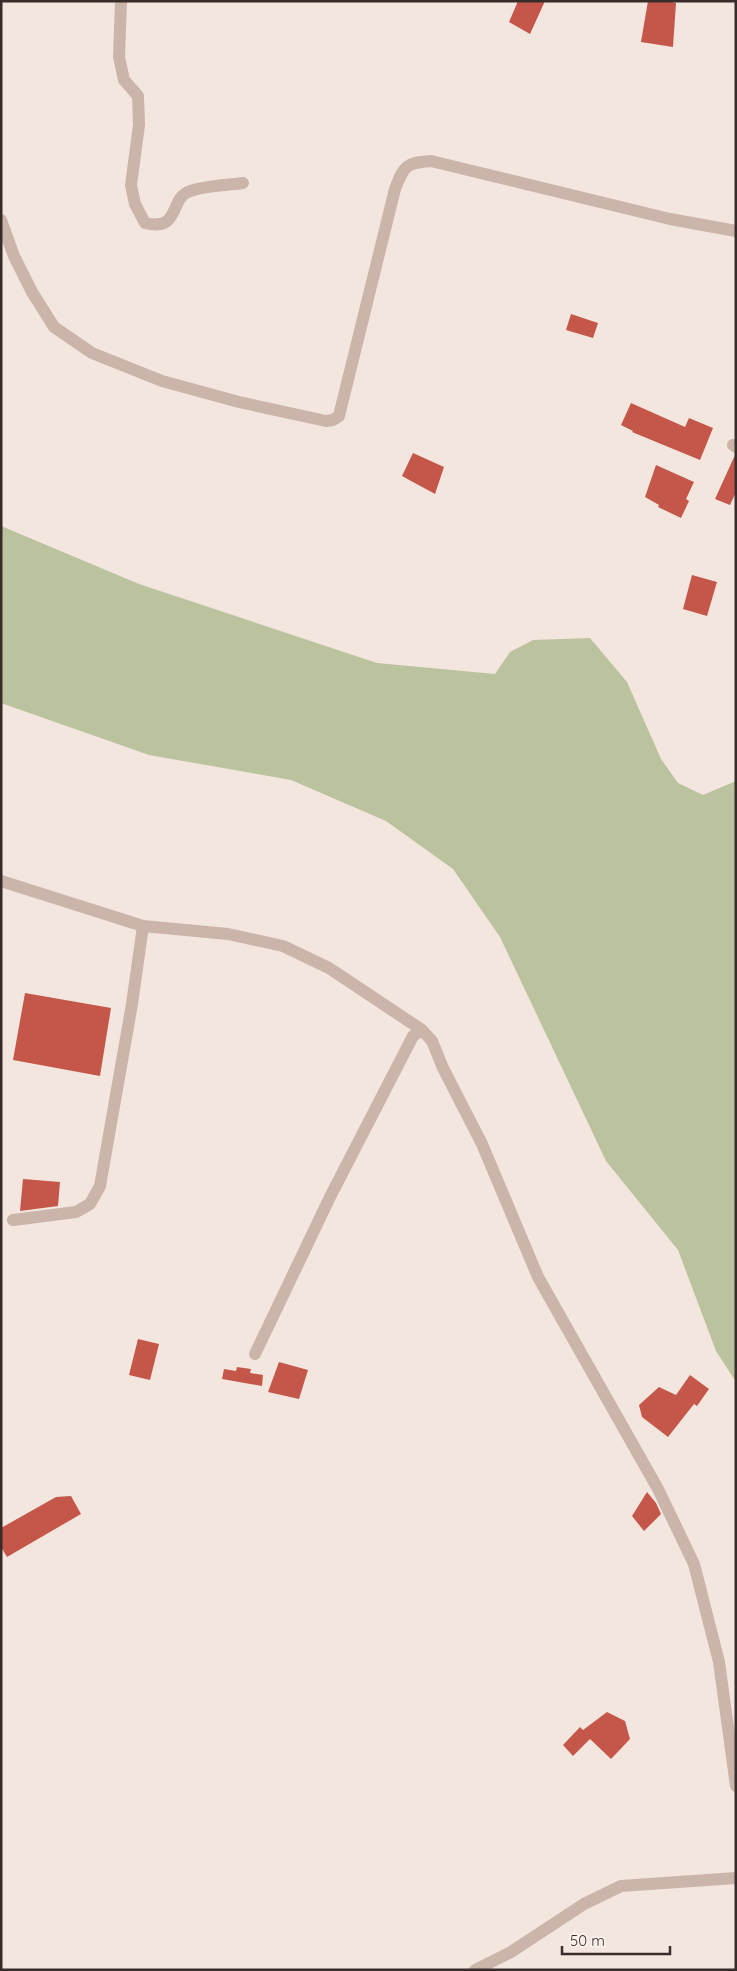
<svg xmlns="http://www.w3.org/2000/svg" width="737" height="1971" font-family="Quicksand,sans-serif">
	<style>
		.green { fill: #bbc29e }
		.building { fill: #c5574a }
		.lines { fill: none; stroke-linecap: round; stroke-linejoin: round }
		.street { stroke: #cbb4aa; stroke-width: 12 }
	</style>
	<rect width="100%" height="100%" fill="#f3e6de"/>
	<!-- green -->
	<path class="green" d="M1,526l138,58 238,79 118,11 15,-22 23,-12 57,-2 37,44 34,77 17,24 25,12 33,-14v601l-20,-31 -38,-101 -72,-89 -106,-224 -47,-68 -67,-48 -95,-41 -142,-25 -148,-52z"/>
	<!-- building -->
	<path class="building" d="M518,1h27l-15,33 -21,-12z
		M648,1h19l9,2 -3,44 -32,-5z
		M571,314l27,9 -5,15 -27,-8z
		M631,403l54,24 4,-9 24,10 -13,32 -68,-28 1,-1 -12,-6z
		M413,453l31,14 -9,27 -33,-18z
		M735,455l1,37 -6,13 -15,-6z
		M656,465l38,17 -8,17 3,2 -8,17 -23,-11 1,-2 -14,-8z
		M692,575l25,7 -10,34 -24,-7z
		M25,993l86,15 -11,68 -87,-16z
		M23,1179l37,3 -2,24 -38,5z
		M138,1339l21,5 -9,36 -21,-5z
		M279,1362l29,8 -9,29 -31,-7z
		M237,1367l14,2 -1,4 13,2 -1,11 -40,-7 2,-10 12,2z
		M690,1375l19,14 -12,17 -3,-2 -26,33 -26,-20 -3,-12 20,-18 17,8z
		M647,1492l9,11 5,11 -17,17 -12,-15z
		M71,1496l10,18 -74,43 -6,-10v-19l55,-31z
		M607,1712l18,9 5,18 -19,20 -21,-20 -17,17 -10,-11 17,-18 3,3z"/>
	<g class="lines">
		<!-- street -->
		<path class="street" d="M121,1l-2,56 5,23 14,16 1,29 -8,60 4,19 10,19c35,9 25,-24 43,-31 12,-6 41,-7 55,-9
			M1,220l13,36 18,36 22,35 38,26 70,28 77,21 87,19 7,-1 6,-4 56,-227c9,-23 10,-26 36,-28l239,58 66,12
			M733,445l3,2
			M1,881l142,45 85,8 55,12 46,22 93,62 10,11 11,27 39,76 56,133 120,212 36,75 25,98 17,124
			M13,1220l63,-8 14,-8 10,-18 32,-182 11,-78
			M255,1354l75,-157 83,-161 9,-6
			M475,1970l36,-18 73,-48 37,-18 115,-8"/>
	</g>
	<!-- border -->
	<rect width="737" height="1971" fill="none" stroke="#382c2a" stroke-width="5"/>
	<!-- scale -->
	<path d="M562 1946v8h108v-8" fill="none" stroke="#382c2a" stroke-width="2.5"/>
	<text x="570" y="1946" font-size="15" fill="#382c2a" stroke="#faf1eb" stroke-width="4" paint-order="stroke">50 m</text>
</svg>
